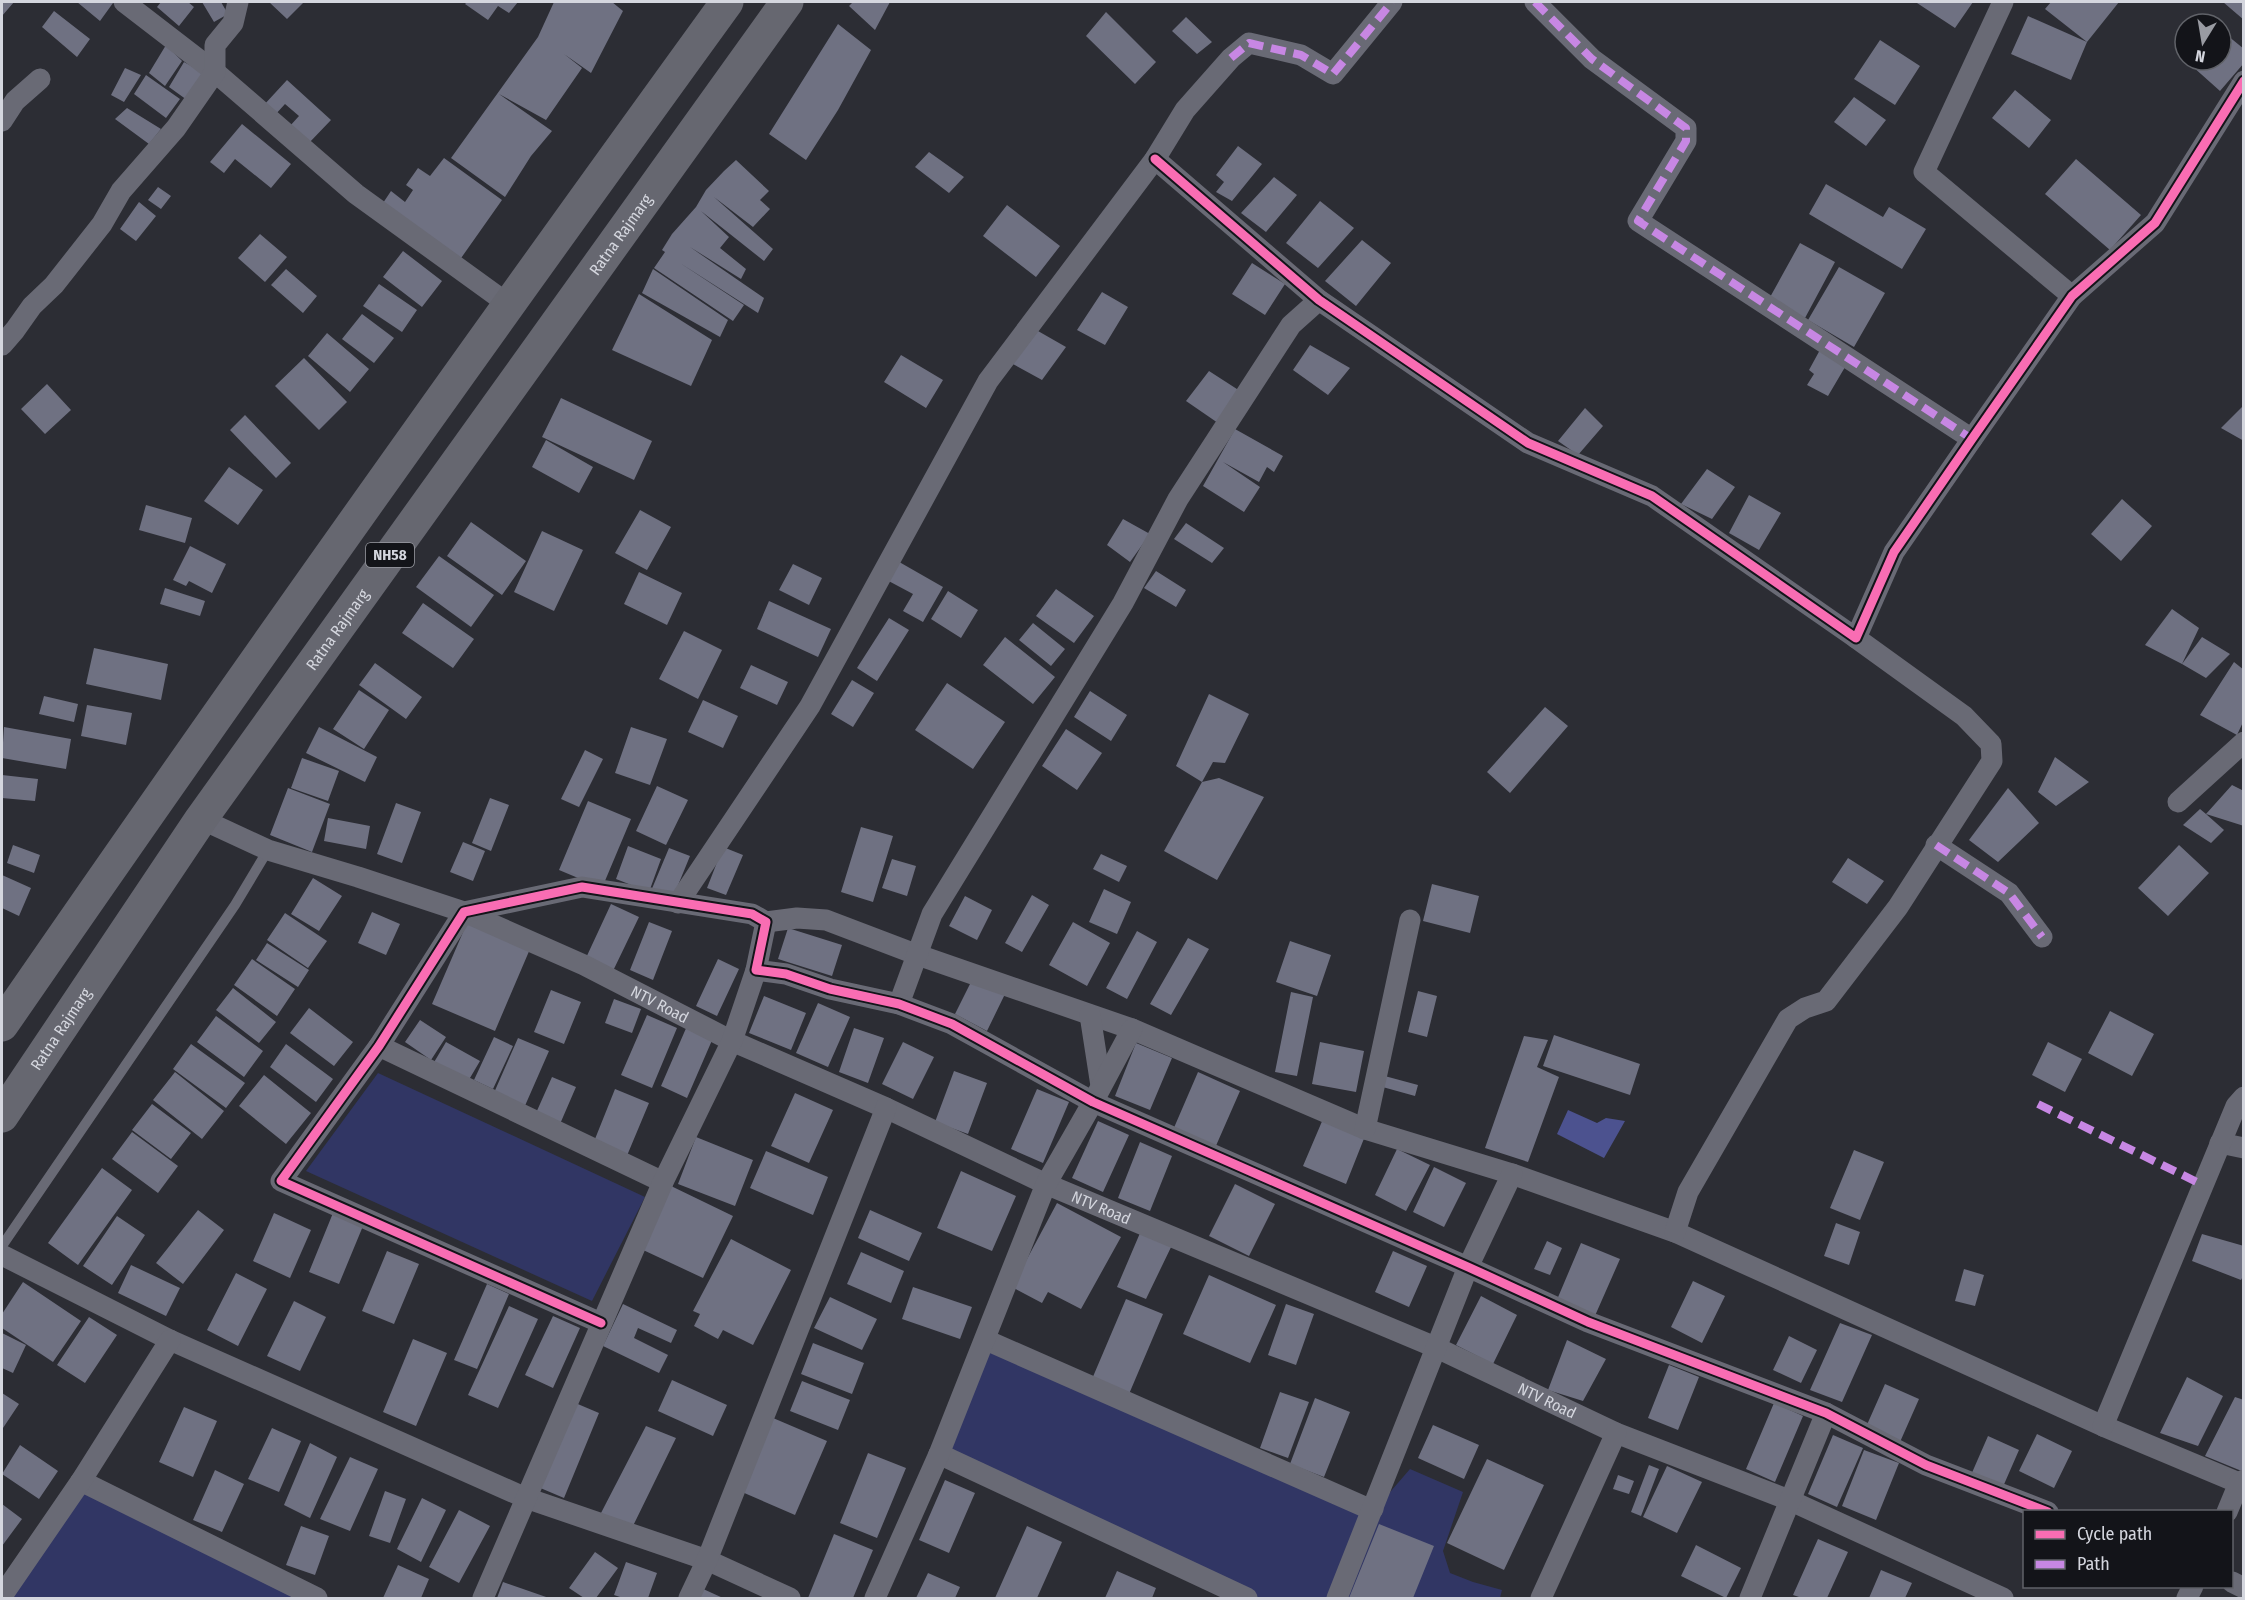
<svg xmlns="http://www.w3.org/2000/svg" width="2245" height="1600" font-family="'Fira Sans Condensed',sans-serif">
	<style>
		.green { fill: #313664 }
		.water { fill: #4c528f }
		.building { fill: #6f7182 }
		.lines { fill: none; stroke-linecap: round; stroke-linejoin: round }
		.lane { stroke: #696a75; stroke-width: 10 }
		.street { stroke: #696a75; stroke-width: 21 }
		.highway { stroke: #666770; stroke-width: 33 }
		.quiet { stroke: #c787e3; stroke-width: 8; stroke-dasharray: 15 8; stroke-linecap: butt }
		.cycleway-casing { stroke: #131419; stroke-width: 13 }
		.cycleway { stroke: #f96db3; stroke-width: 9 }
		.labels { text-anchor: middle; stroke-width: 6; stroke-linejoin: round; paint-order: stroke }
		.shield { fill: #131419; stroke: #9a9ca3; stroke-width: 1.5 }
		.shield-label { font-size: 15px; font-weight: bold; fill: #d4d6de }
		.street-label { font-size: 16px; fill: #d4d6de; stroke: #131419 }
	</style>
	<rect width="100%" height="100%" fill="#2c2d34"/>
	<!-- green -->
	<path class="green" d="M378,1073l267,124 -53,104 -286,-130z
		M987,1348l378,159 -37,91h-71l-311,-147z
		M1410,1469l53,23 -20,59 7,22 23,9 29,8 -2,8h-158l43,-100z
		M81,1481l236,117h-315z"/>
	<!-- water -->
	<path class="water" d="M1568,1110l29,13 9,-5 19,3 -21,37 -47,-24z"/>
	<!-- building -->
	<path class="building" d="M2,2h12l-12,14z
		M77,2h34l2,1 -13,18z
		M161,2h27l6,5 -15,19 -22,-19z
		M202,2h19l7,12 -14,8z
		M269,2h35l-17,17z
		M467,2h51l-9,11 -11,-7 -10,14 -23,-16z
		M554,2h58l11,9 -32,62 -27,-19 18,14 -36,52 -47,-26 53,37 -21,25 -26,41 -54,-39 87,-121z
		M853,2h37l-15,28 -26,-24z
		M1918,2h55l-18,26 -38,-25z
		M2051,2h68l-32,40 -16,38 -60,-26 17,-38 59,26 -42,-33z
		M2223,2h21v18z
		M54,11l36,28 -13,18 -35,-30z
		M1106,12l50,50 -21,22 -49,-48z
		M1186,17l26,25 -15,12 -25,-23z
		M838,24l33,26 -33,60 -32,50 -37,-26z
		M2222,31l22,18v14l-24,28 -28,-25 5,-6h24z
		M1880,40l40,26 -25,39 -41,-26z
		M166,45l16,16 -17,25 -16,-13z
		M184,62l22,12 -19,26 -18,-13z
		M125,68l16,7 -17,27 -13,-7z
		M146,75l34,24 -14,19 -32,-24z
		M287,80l44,40 -23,24 -19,-17 10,-11 -14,-12 -11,12 -11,-10z
		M2015,90l36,30 -22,28 -37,-30z
		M1854,97l32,23 -20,26 -32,-24z
		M127,108l34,21 -12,15 -34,-25z
		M242,124l49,40 -20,24 -36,-29 -11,14 -14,-11z
		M1238,146l24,18 -30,37 -16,-9 8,-10 -8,-7z
		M929,152l35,25 -15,16 -34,-26z
		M444,158l58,42 -43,61 -78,-55 10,-15 14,11 8,-12 -7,-5 12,-17 12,8z
		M2076,159l65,56 -31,35 -65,-56z
		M736,160l33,31 -9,9 10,9 -17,18 -39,-30 59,52 -9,12 -63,-50 28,26 -9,11 26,21 -5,10 -51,-32 74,51 -6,15 -78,-50 64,42 -11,16 -79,-53 11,-16 -3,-2 10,-16 24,-27 10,-17 18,-19z
		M1274,177l23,18 -31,37 -25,-19z
		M1826,184l57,33 6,-10 37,22 -24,40 -93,-55z
		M158,187l13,9 -10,13 -13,-9z
		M1320,201l34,27 -36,40 -32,-25z
		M139,202l17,14 -20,25 -16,-12z
		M1007,205l53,41 -24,31 -53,-41z
		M260,234l27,23 -22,25 -27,-24z
		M1362,240l29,23 -35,43 -31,-25z
		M1800,243l35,19 -30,56 -36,-19z
		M403,251l39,30 -20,26 -39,-30z
		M1252,263l33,21 -20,31 -33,-21z
		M1839,267l46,26 -31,54 -46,-27z
		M286,269l31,27 -14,17 -32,-28z
		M653,269l75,51 -8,17 -78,-44z
		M379,284l38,26 -15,22 -39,-26z
		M1102,292l26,15 -23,38 -28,-15z
		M639,294l73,46 -21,46 -79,-36z
		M362,314l32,24 -20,25 -32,-24z
		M1031,327l35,20 -24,33 -31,-17z
		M327,333l42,36 -19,23 -42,-36z
		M1310,345l40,23 -22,27 -35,-25z
		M1821,348l27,14 -20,34 -21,-11 7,-11 -5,-4z
		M901,355l42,25 -17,28 -42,-26z
		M304,358l43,44 -28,28 -44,-44z
		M1209,371l31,20 -22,32 -32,-22z
		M47,384l24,26 -26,24 -24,-25z
		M561,398l91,43 -18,39 -92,-43z
		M2244,405v36l-23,-13z
		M1585,408l18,18 -25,29 -20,-14z
		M245,415l46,48 -15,15 -46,-48z
		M1235,429l48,27 -9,16 -7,-5 -8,15 -36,-20 37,25 -16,25 -41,-26z
		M546,440l47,27 -14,26 -47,-26z
		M229,467l34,23 -25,35 -34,-24z
		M1707,469l28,18 -23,32 -31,-15z
		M1749,495l32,18 -22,37 -30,-17z
		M2122,499l30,27 -31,35 -30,-27z
		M146,505l46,13 -7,25 -46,-13z
		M640,510l31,17 -24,43 -32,-17z
		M1123,519l27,15 -20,28 -23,-17z
		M471,522l55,39 -24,34 -55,-39z
		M1186,523l38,25 -12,15 -38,-24z
		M542,531l41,19 -29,61 -40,-19z
		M190,546l36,18 -14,29 -23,-12 -3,5 -13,-6z
		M439,556l55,39 -23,32 -55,-40z
		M894,559l49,28 -20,35 -20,-11 10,-17 -30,-16z
		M793,564l29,14 -13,27 -30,-15z
		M1156,571l30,19 -10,17 -32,-19z
		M639,572l43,21 -15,32 -43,-21z
		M165,588l40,13 -5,15 -40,-12z
		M1056,589l38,27 -20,27 -38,-27z
		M948,591l30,19 -17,28 -30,-19z
		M769,601l62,28 -13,28 -61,-28z
		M423,603l51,36 -21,29 -51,-35z
		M2172,609l27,19 -17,36 -37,-19z
		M889,618l20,12 -32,51 -20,-13z
		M1033,623l32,26 -14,17 -32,-26z
		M684,631l38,19 -24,49 -39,-20z
		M1005,637l50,40 -22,27 -50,-39z
		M2202,637l28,17 -24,24 -24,-14z
		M94,648l74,16 -7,36 -75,-16z
		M2234,662l10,8v50l-7,15 -37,-20z
		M375,663l47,34 -16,22 -47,-34z
		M751,665l37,17 -11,23 -37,-17z
		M852,680l22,13 -21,34 -22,-13z
		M947,683l58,39 -32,47 -58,-39z
		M359,690l30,20 -25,39 -31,-20z
		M1090,691l37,24 -16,26 -37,-24z
		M1209,694l40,20 -24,49 -12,-1 -11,20 17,-4 45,19 -47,83 -53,-29 38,-69 -26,-16z
		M44,696l34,8 -4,18 -35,-8z
		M703,700l35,16 -15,32 -35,-16z
		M87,705l45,8 -6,32 -45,-9z
		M1545,707l23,19 -58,67 -23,-21z
		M4,727l67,12 -5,30 -64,-11z
		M319,727l58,30 -12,25 -59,-29z
		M631,727l36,12 -17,46 -35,-12z
		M1066,729l36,24 -25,37 -35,-24z
		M585,750l18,9 -24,48 -18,-8z
		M2055,757l34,25 -33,24 -18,-14z
		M302,758l37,13 -11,30 -37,-13z
		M2,775l36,4 -3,22 -33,-3z
		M2232,785l12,6v35l-38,-12 18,16 -13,13 -28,-18 17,-16 6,5z
		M657,786l31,14 -22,45 -30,-14z
		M288,788l42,16 -18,48 -42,-17z
		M2008,788l31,35 -41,39 -29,-22z
		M490,798l19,7 -18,46 -19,-8z
		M588,801l43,18 -29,69 -43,-18z
		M396,803l25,9 -19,51 -25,-9z
		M328,818l42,8 -4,23 -42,-8z
		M861,827l32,9 -20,66 -32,-10z
		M463,842l22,9 -12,30 -23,-9z
		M13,845l27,10 -6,18 -27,-10z
		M2179,845l30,28 -41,43 -30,-28z
		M628,846l33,13 -12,33 -33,-13z
		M723,847l20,8 -17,40 -19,-7z
		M669,848l21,8 -18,44 -21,-9z
		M1101,854l26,12 -8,16 -26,-13z
		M1848,858l36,23 -17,23 -35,-22z
		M892,859l24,7 -9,30 -25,-8z
		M2,875l29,13 -12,28 -17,-8z
		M313,878l29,18 -23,35 -28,-17z
		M1432,884l47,12 -9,37 -47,-12z
		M1104,889l27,13 -14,32 -28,-12z
		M1032,895l17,10 -27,47 -17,-9z
		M965,896l27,14 -15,30 -28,-14z
		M611,904l28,13 -27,56 -27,-13z
		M372,912l28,12 -14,31 -28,-12z
		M285,913l42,28 -19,27 -41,-28z
		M649,922l23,9 -19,49 -23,-10z
		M1073,922l37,21 -23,43 -38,-21z
		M467,923l63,26 -35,82 -63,-27z
		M788,928l54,17 -10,31 -54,-17z
		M1137,931l20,11 -30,57 -21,-11z
		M1188,938l21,11 -38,66 -21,-11z
		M1290,941l41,14 -14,41 -41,-14z
		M267,943l42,27 -11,17 -42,-27z
		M252,959l43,30 -18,27 -43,-31z
		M718,959l21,10 -22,47 -21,-10z
		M973,978l32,16 -18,37 -32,-17z
		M233,988l43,34 -17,21 -43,-33z
		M551,990l30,12 -17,42 -30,-12z
		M1418,991l19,5 -10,41 -19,-5z
		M1291,992l22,5 -16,79 -22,-4z
		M764,996l42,17 -15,37 -42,-17z
		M614,999l27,10 -9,24 -27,-10z
		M818,1003l32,14 -22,50 -32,-14z
		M309,1008l44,34 -19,24 -44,-33z
		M2110,1011l44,23 -22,42 -44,-23z
		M647,1015l30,13 -25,60 -31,-13z
		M216,1016l47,35 -19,26 -47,-35z
		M420,1020l26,17 -15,23 -26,-18z
		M687,1026l26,12 -26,60 -26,-12z
		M854,1028l30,10 -16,45 -29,-11z
		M1554,1035l86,29 -10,31 -87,-29z
		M1524,1036l24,4 -11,27 22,10 -31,85 -43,-14z
		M494,1037l19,9 -20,43 -19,-9z
		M518,1038l31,13 -25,57 -31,-13z
		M446,1042l34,19 -13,22 -34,-19z
		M903,1042l31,15 -21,42 -31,-15z
		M1320,1042l44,9 -8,41 -44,-8z
		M2048,1042l34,17 -17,33 -33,-17z
		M1136,1043l36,15 -22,52 -35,-14z
		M191,1044l54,39 -19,25 -53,-39z
		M286,1044l47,35 -17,23 -46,-35z
		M954,1071l33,12 -19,51 -33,-12z
		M175,1072l49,39 -22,28 -49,-39z
		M1198,1072l42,19 -25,57 -42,-18z
		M264,1075l47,38 -25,31 -47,-38z
		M1381,1075l37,10 -3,11 -36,-10z
		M552,1077l24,10 -16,37 -24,-11z
		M615,1089l34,14 -23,55 -33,-14z
		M1037,1089l32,13 -26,61 -32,-14z
		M795,1093l38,17 -24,53 -38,-17z
		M152,1104l39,29 -20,26 -39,-29z
		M1323,1119l42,17 -19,48 -43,-18z
		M1098,1121l31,14 -26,57 -31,-14z
		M132,1132l46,34 -20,27 -46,-34z
		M696,1137l57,23 -18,46 -57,-22z
		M1140,1142l32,14 -22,55 -32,-13z
		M1397,1149l33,16 -24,46 -31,-16z
		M1854,1150l30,12 -24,58 -30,-12z
		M766,1151l62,26 -15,38 -63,-27z
		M1434,1167l32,16 -22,44 -31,-15z
		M102,1168l30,22 -54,75 -30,-22z
		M961,1171l55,25 -24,55 -55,-23z
		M1235,1184l40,20 -26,52 -40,-20z
		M671,1186l62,30 -30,62 -62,-29z
		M1057,1203l64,34 -40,72 -33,-17 -6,11 -30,-16z
		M198,1210l26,20 -41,54 -27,-21z
		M870,1210l52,23 -13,28 -51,-23z
		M274,1213l37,17 -21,48 -37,-17z
		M333,1213l30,13 -24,58 -30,-12z
		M117,1216l28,19 -33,50 -29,-19z
		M1836,1223l24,9 -11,33 -25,-9z
		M1143,1226l31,15 -28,58 -29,-12z
		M2202,1234l42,12v28l-3,6 -49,-19z
		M731,1239l60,31 -38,75 -30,-15 -5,9 -24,-13 6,-12 -7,-3z
		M1547,1241l15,7 -12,27 -16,-6z
		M1581,1243l39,16 -26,59 -38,-16z
		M387,1251l32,13 -25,60 -32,-13z
		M1393,1251l34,15 -18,41 -34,-15z
		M861,1252l43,19 -13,32 -44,-19z
		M131,1265l49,23 -14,28 -48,-23z
		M1964,1269l20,6 -9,31 -20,-5z
		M236,1273l31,16 -29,57 -31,-16z
		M1209,1275l67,30 -26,58 -67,-29z
		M1693,1281l32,15 -23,47 -31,-16z
		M23,1282l58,39 -28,41 -51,-34v-14z
		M487,1284l22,10 -32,75 -23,-9z
		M913,1287l59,20 -12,32 -58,-20z
		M1481,1296l36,19 -24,49 -37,-19z
		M830,1297l47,22 -15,31 -48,-22z
		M1126,1299l37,15 -34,80 -37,-15z
		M294,1301l32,16 -26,54 -33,-15z
		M623,1304l54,26 -6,13 -33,-15 -4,10 34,17 -9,18 -56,-27z
		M1286,1304l28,10 -18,51 -28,-10z
		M509,1306l29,13 -40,89 -30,-13z
		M553,1316l27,12 -27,60 -28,-13z
		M89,1317l28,18 -32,48 -28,-18z
		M1840,1323l32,12 -30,67 -32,-12z
		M2,1333l24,12 -13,28 -11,-5z
		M1789,1336l28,14 -16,33 -28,-13z
		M413,1339l34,14 -31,73 -33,-14z
		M1567,1340l39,19 -23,42 -35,-11z
		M813,1343l51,20 -12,31 -51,-20z
		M1669,1365l30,12 -21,53 -30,-12z
		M2187,1377l36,19 -25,50 -38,-13z
		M672,1380l55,25 -14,31 -55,-25z
		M802,1381l48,19 -12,30 -48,-19z
		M1885,1384l34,15 -19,43 -34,-15z
		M1280,1392l29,10 -21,56 -28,-10z
		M2,1393l17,11 -16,24 -1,-2z
		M2235,1397l9,3v72l-39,-16z
		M1315,1398l35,14 -26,65 -34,-13z
		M573,1402l26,11 -35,85 -26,-11z
		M1774,1403l29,13 -28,66 -29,-13z
		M184,1407l33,14 -24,56 -34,-15z
		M773,1418l54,23 -32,74 -53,-23z
		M1433,1425l46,20 -15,34 -46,-21z
		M646,1426l30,12 -44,90 -31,-15z
		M272,1428l29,13 -22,51 -31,-13z
		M2037,1434l35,17 -18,37 -35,-17z
		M1833,1435l30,13 -26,59 -29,-13z
		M1988,1436l31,14 -17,39 -31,-14z
		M310,1443l27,14 -27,61 -26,-13z
		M20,1445l38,26 -19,28 -37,-25z
		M1864,1450l35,13 -23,57 -34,-14z
		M868,1453l38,15 -29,70 -37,-15z
		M350,1457l28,12 -28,62 -30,-12z
		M1487,1459l57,26 -40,85 -57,-27z
		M1649,1465l10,4 -18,47 -10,-4z
		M1667,1466l35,16 -25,51 -34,-16z
		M215,1470l29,14 -22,48 -29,-12z
		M1618,1475l16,6 -5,13 -16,-5z
		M945,1480l30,13 -26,60 -30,-13z
		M385,1491l21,8 -16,44 -21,-7z
		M422,1498l24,12 -25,52 -24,-13z
		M2,1504l20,15 -20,27z
		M459,1510l31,16 -31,57 -30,-16z
		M1379,1524l55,22 -21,52h-64z
		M301,1526l28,10 -14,39 -29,-10z
		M1027,1526l35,16 -25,56h-42z
		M834,1534l39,16 -20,48h-45z
		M1818,1539l30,13 -21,46h-25l-9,-3z
		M1696,1545l45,23 -15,30 -45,-22z
		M595,1552l23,16 -22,30h-12l-15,-10z
		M626,1562l31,11 -9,25h-25l-9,-3z
		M398,1565l31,14 -8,19h-38z
		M1881,1570l31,13 -7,15h-36z
		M1117,1571l39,17 -4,10h-47z
		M928,1573l32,14 -5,11h-39z
		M503,1582l46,16h-52z
		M701,1588l22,10h-28z"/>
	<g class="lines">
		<!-- lane -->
		<path class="lane" d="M2,1246l233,-341 33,-55"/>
		<!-- street -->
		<g class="street">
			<path d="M124,2l91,70 141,122 152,110"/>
			<path d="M1535,2l57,57 94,69v13l-48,80 334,218"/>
			<path d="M2003,2l-79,170 148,124"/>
			<path d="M2,121l13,-20 25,-22"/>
			<path d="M1155,159l164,141 209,143 124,53 204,142 38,-86 78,-113 100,-143 83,-73 89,-142"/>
			<path d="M2,345l13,-15 17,-24 22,-21 48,-61 19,-33 55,-63 39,-56v-27l18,-22 5,-21"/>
			<path d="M2178,802l66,-60"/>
			<path id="s1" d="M201,819l67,31 90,27 106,35 120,53 148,76 154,67 160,76 389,163 181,86 173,67 214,98"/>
			<path d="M1936,845l73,48 33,44"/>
			<path d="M678,903l132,-197 178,-325 167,-222 30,-49 46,-52 18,-15 52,12 32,19 59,-72"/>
			<path d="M766,922l31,-4 29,2 92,35 214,74 233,100 147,45 163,58 428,194 136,57"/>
			<path d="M899,1004l33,-90 191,-311 55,-104 113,-174 28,-25"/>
			<path d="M1090,1015l11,71"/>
			<path d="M379,1046l284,136"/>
			<path d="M1365,1129l45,-209"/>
			<path d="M2220,1143l24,5"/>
			<path d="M1675,1232l13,-40 100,-173 17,-11 21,-7 72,-94 94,-146 -1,-17 -27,-28 -108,-78"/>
			<path d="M2,1255l168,85 356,158 181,62 83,38"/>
			<path d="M601,1323l-320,-142 98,-135 85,-134 118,-25 170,27 14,8 -10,48 30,4 44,15 69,15 53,20 141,78 375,165 120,55 238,91 100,52 122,47"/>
			<path d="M986,1340l379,167 8,2"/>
			<path d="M2103,1426l133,-320 8,-9"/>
			<path d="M939,1454l308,144"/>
			<path d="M81,1481l236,117"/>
			<path d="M2227,1512l12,-29 5,-3"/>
			<path d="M2232,1582l12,6"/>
			<path d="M2,1596l79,-115 89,-141"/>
			<path d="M483,1598l180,-416 69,-141 24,-71"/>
			<path d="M689,1598l18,-38 179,-452"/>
			<path d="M875,1598l64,-144 107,-270 47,-82 39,-73"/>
			<path d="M1337,1598l131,-331 44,-93"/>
			<path d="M1541,1598l75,-165"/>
			<path d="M1750,1598l76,-185"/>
			<path d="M2187,1598l6,-12"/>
		</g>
		<!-- highway -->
		<g class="highway">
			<path d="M2,1025c237,-344 480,-685 725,-1023"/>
			<path id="s2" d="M2,1116l199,-297 586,-817"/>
		</g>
		<!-- quiet -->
		<path class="quiet" d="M1535,2l57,57 94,69v13l-48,80 334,218
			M1231,58l18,-15 52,12 32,19 59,-72
			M1936,845l73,48 33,44
			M2038,1104l165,81"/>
		<!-- cycleway casing -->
		<g class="cycleway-casing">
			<path id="cycleway" d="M1155,159l164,141 209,143 124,53 204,142 38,-86 78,-113 100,-143 83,-73 89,-142
				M601,1323l-320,-142 98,-135 85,-134 118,-25 170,27 14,8 -10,48 30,4 44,15 69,15 53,20 141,78 375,165 120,55 238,91 100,52 122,47"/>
		</g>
		<!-- cycleway -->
		<use href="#cycleway" class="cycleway"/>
	</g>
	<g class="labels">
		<!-- shield labels -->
		<rect class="shield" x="366" y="543" width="48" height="24" rx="4.5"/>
		<g class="shield-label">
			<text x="390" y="560">NH58</text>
		</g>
		<!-- street labels -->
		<g class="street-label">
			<text dy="6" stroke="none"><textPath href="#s2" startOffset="1077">Ratna Rajmarg</textPath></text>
			<text dy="6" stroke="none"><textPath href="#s2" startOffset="591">Ratna Rajmarg</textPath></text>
			<text dy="6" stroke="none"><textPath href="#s1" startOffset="496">NTV Road</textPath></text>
			<text dy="6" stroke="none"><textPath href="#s2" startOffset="105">Ratna Rajmarg</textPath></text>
			<text dy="6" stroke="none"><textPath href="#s1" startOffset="982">NTV Road</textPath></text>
			<text dy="6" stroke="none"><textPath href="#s1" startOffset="1468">NTV Road</textPath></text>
		</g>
	</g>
	<!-- border -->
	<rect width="2245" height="1600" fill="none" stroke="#d4d6de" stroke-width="6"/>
	<!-- legend -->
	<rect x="2023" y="1510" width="210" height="78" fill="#131419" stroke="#606268" stroke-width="1.5"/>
	<rect x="2035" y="1530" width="30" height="9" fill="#f96db3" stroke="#606268" stroke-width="1.5"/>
	<text x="2077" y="1540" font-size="18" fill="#d4d6de">Cycle path</text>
	<rect x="2035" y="1560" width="30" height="9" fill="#c787e3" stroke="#606268" stroke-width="1.5"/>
	<text x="2077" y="1570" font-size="18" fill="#d4d6de">Path</text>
	<!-- north arrow -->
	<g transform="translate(2203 42) rotate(191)"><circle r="28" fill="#131419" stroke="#606268" stroke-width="1.5"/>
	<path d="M0-4.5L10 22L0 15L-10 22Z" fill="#999ba2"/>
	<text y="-9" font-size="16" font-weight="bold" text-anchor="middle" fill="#d4d6de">N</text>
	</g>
</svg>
